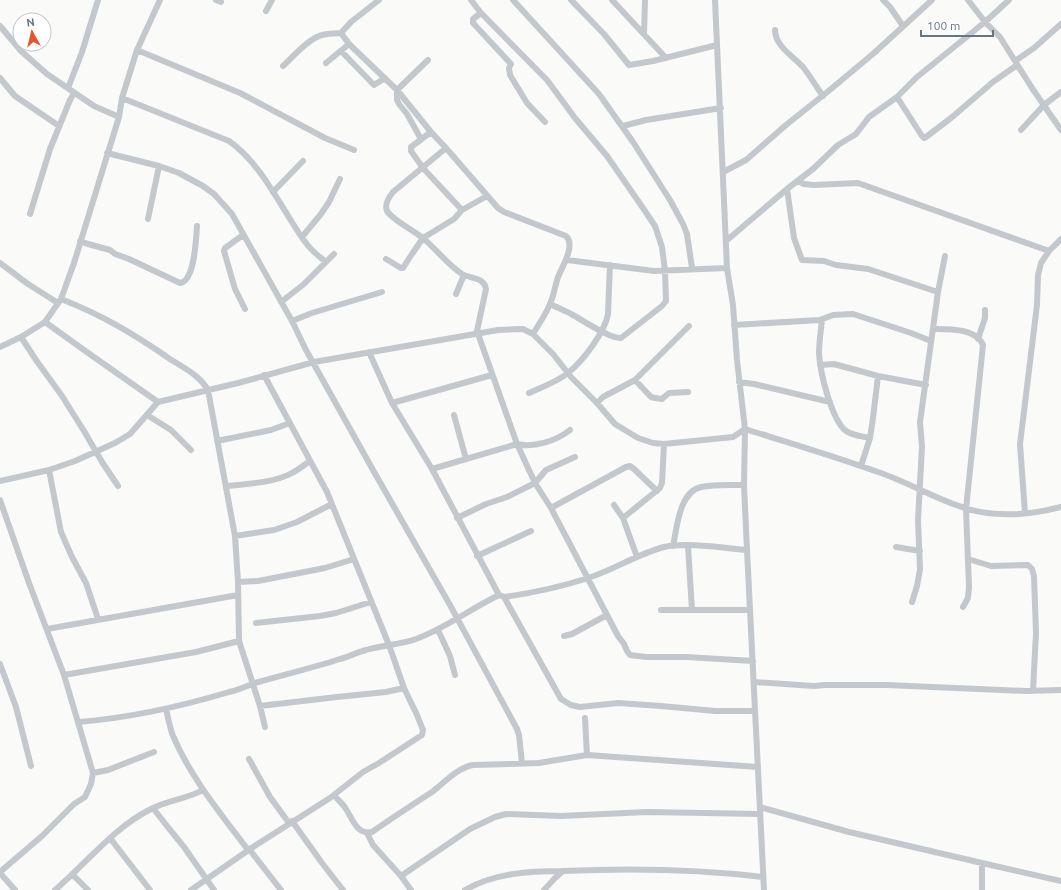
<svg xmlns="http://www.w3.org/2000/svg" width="1061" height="890" font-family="Ubuntu,sans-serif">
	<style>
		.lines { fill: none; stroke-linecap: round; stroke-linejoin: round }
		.minor { stroke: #c3c8cc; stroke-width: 6 }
	</style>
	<rect width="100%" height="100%" fill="#fafaf8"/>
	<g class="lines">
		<!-- minor -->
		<path class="minor" d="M216,0l5,2
			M379,0l-28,22 -10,11 8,11 48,46 34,42 15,16 52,60 6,4 62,24c10,9 -4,31 -8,41 -3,9 -4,18 -8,27 -4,10 -11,20 -17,30
			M471,0l10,13 66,67 28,38 32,38 38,55 10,15 7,21 3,24 1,30 -4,5 -41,32c-11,1 -37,-17 -48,-23 -7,-4 -15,-7 -23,-11
			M513,0l86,94 34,48 37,58 13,24 4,10 5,34
			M571,0l33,34 25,31 24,-4 64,-16
			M612,0l54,58
			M715,0l12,268 6,37 4,55 8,69 -1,56 3,65 17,340
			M883,0l7,7 13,19
			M968,0l17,22 15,15 15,24
			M266,11l6,-11
			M481,13l-8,6v4l38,41 -2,4 1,7 17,28 18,19
			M1061,24l-27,24 -19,13 17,27 29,42
			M0,26l21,25 26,23 47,32 25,11
			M775,30c0,16 18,26 28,37 7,9 13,19 20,29
			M644,34l1,-34
			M137,50l103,43 85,45 29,12
			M341,51l33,34 11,-7
			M326,63l23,-19
			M283,66c11,-10 22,-24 36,-30 7,-3 15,-2 22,-3
			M0,78l15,18 44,30
			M68,88l14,-36 16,-52
			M897,97l25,39 2,2 2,-1 25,-19 42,-36 24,-17
			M122,98l107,43c27,19 44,51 61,78 7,11 13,22 22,31 4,4 9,8 14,12
			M623,126l23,-6 75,-12
			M1021,130l23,-25 17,-13
			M431,132l-20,15v4l12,17 39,42
			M421,139l-14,-25 -8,-10 -2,-4v-10l31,-30
			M446,148l-53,44c-4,5 -9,12 -6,19 5,9 28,20 37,28 13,11 23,25 38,35 9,5 22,3 24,15l-9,42 40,113 18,39 16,25 56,107 11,21 6,8 3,7 3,4 16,2h40l67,4
			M107,153l52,13 20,7 24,13 11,8 18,20 60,107 14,29 67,120 77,135 67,124 2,6 3,28
			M723,172l23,-12 40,-35 45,-36 43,-36 58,-53
			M798,181l6,3 10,1 44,-2 191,68
			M787,189l7,49 8,22 22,1 12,4 32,4 70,23
			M273,192l30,-31
			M30,214l20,-65 20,-49 4,-7
			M148,219l11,-53
			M243,235l-18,13 -1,3 11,38 10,20
			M302,237l19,-23 8,-12 11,-23
			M80,241l8,3 22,6 5,4 14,5 51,24c15,-2 16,-45 17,-57
			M726,241l61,-52 26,-20 25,-24 18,-11 13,-17 28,-20 20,-20 68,-55 24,-22
			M386,259l15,9h2l9,-14 11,-16 31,-19 8,-9 25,-14
			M567,260l87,11 73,-3
			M0,263l28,21 30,19
			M456,294l8,-19
			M61,299c41,16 73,35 109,60 14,9 29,16 38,31l27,146 3,46 1,59 21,65 5,21
			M281,302l23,-18 30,-30
			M822,319c-1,11 -3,23 -3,34 1,19 12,66 27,78 7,5 16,5 24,7
			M292,321l20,-8 70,-21
			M45,322l46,33 67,47
			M734,325l86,-5 13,-5 20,-1 58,19 20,8
			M933,329c15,0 43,-1 50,16l-17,164 3,78 -1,11 -5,9
			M21,337l15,23 26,36 22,35 18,31 16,24
			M978,339l7,-21v-8
			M0,347l21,-10 24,-15 16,-23 13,-36 45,-146 3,-19 15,-48 23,-50
			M369,352l23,51 40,66 67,126 5,2 57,102 10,6 9,2 38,-4 43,3 54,5h40
			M820,365l14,-1 44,12 48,9
			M635,380l16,17 4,1 7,1 7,-6 19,-1
			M739,382l15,2 76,18
			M529,393c13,-6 28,-11 39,-20 15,-12 37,-41 40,-59l2,-49
			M392,403l100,-28
			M597,403l6,-6 32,-17 54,-54
			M147,415l24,15 20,20
			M454,415l12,44
			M217,441l54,-11 19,-7
			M861,466l9,-28 3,-20 5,-42
			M432,469l85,-25c17,4 39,-3 53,-14
			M49,470l12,62 11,25 14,26 12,36
			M0,481l49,-11 26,-9 40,-18 15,-9 28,-32 80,-19 76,-21 184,-32 25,-1 10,5 20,20 18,23 26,26 18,21 23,14 15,5 11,1 69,-7 12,-8c45,14 89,27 133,43 30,10 57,27 87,36 30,10 66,7 96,-1
			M226,486c20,-2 48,-3 66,-13 6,-3 12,-8 18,-12
			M0,500l29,83 35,92 29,98 -2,11 -6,13 -11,7 -32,32 -42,36
			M614,505l9,13 14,39
			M551,508l75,-41 4,-1 4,3 23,22
			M1025,513l-5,-69 17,-139 1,-30 3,-12 8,-12 12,-12
			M457,518l29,-14 21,-7 28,-14 11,-13 29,-13
			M623,518l37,-30 2,-5 2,-39
			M235,536l39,-6 23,-8 35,-18
			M673,546c4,-18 6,-54 28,-59 13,-3 29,-2 43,-2
			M688,546l4,64
			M896,547l24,4
			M477,556l54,-25
			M968,559l23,7 37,-1 4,4 2,7 2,57 -3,58
			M238,582l20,-1 67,-13 29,-9
			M504,597c28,-4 57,-10 84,-19 26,-8 49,-24 76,-31 21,-5 60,1 83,3
			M912,602l5,-16 3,-17 -2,-49 4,-73 -2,-25 18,-130 7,-36
			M661,610h89
			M256,623l64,-7 16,-3 35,-11
			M47,629l191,-34
			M438,630l12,26 5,19
			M564,636l8,-2 35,-19
			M0,664l16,43 15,59
			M64,675l132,-23 43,-11
			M754,682l60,4 11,-1h62l139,6 35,-1
			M260,706l77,-9 49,-5 18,-4
			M166,709c2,9 4,19 7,27 18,42 48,78 75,114
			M585,718l2,37
			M78,722c52,-4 101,-15 151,-30 9,-2 18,-6 26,-9 28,-8 57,-15 85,-24 9,-2 17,-7 26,-9 16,-5 34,-5 50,-11 30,-11 54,-30 83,-44
			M249,759l21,38 19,26
			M93,773l15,-3 46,-18
			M334,795c4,5 9,9 12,14 7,11 11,26 26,23 20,-14 40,-27 60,-40 13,-10 25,-24 41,-27l66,-2 48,-8 171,12
			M760,807l89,25 133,31v27
			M153,808l14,18 17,21 30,43
			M292,821l30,42 21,27
			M367,833l6,12 28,31 10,14
			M110,838l40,52
			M249,849l32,41
			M982,863l79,18
			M0,873l15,17
			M72,874l16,16
			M401,876l69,-47 25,-12 11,-3 55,2 86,-4 113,2
			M55,890c32,-27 58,-62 96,-81 17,-9 36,-10 52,-19
			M191,890l62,-43 77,-49 33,-26 16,-9 43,-28 1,-5 -6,-15 -13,-27 -15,-43 -62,-153 -63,-117
			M465,890c30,-17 64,-19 98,-19
			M544,890l11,-12 8,-7c67,-3 133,-2 200,6"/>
	</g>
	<!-- north arrow -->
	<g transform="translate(32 32) rotate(352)"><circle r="19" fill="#ffffff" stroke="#c1c8cd"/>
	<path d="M0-3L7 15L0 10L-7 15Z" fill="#e4572e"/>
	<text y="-6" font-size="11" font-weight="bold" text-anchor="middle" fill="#657683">N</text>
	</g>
	<!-- scale -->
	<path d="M921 30v6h72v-6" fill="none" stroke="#657683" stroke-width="2"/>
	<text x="927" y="30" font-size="12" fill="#657683" stroke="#ffffff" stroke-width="3" paint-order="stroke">100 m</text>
</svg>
